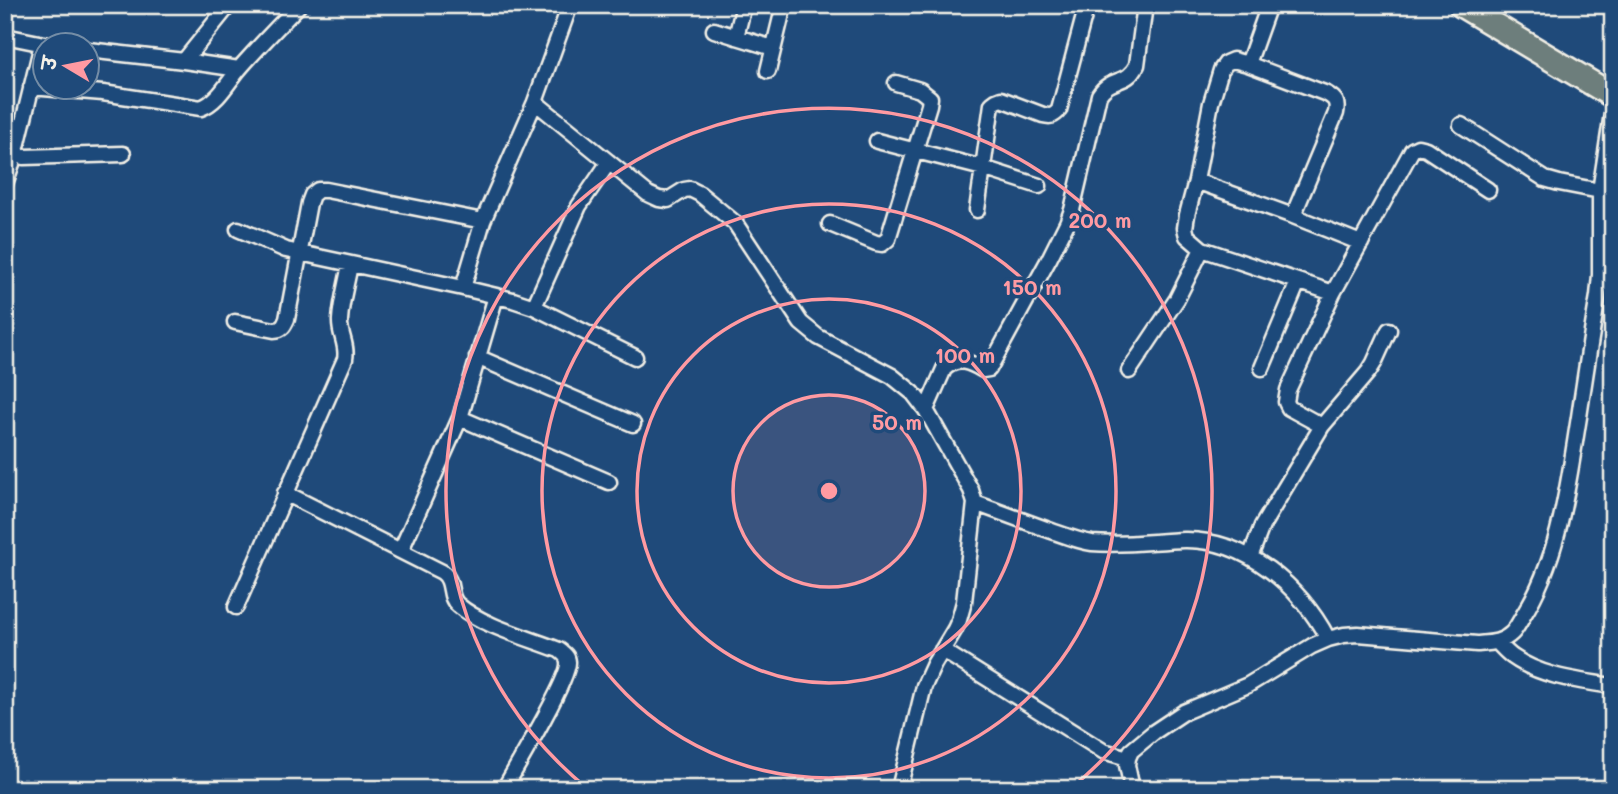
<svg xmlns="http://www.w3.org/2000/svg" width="1618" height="794" font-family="Mali,'Playpen Sans Deva',sans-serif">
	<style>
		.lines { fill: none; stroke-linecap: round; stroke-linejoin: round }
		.street-casing { stroke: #f4f1e8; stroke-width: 19 }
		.primary-casing { stroke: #f4f1e8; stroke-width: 28 }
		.street { stroke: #1f4a7a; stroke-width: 14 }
		.primary { stroke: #6d7e7c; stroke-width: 23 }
		.ring { fill: none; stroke: #ff9aa2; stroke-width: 3.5 }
		.centre { fill: #ff9aa2; stroke: #1f4a7a; stroke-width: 3.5 }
		.ring-label { font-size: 21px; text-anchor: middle; font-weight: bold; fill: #ff9aa2; stroke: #1f4a7a; stroke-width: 7; stroke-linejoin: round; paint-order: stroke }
	</style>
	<rect width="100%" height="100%" fill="#1f4a7a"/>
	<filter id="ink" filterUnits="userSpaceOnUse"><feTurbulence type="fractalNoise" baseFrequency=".0143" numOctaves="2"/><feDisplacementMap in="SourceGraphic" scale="14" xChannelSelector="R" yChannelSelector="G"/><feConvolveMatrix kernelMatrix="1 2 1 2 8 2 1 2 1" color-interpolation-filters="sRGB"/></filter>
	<g filter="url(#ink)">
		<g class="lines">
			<!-- street casing -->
			<g class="street-casing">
				<path id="street" d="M714,30l59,18
					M5,36l49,10
					M736,37l8,-32
					M88,50l96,11 55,8
					M184,61l45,-56
					M1248,64l21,-59
					M768,71l16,-66
					M31,87l72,6 98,15c17,-6 27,-26 38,-39 19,-22 40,-43 60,-64
					M535,102l113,92 11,5 9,1 16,-10 6,-1 10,5 35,29 66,100 17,14 74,39 21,17 13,17 45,80 4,13 -11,99 -5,18 -4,9 -21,35 -10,22 -25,103
					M1461,125l84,54 14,4 41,8
					M877,141l106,27 56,18
					M15,155l9,2 99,-3
					M1196,181l97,35 68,27
					M5,184l10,-29 27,-111
					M977,210l15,-106 4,-3 5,-2 42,16c8,2 11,1 16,-5l28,-105
					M1293,216l43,-103c2,-10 0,-14 -9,-19l-79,-30 -15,-4 -7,3 -5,7 -10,33 -15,78 -9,34 -2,13 2,8 15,13 131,44
					M830,224l46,19 6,1 6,-5 41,-134 1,-7 -10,-8 -24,-7
					M238,229l48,21 177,38 50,12 21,7 101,50
					M463,288l20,-67 52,-119 35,-97
					M534,307l45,-101 30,-44
					M235,322l39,8c8,0 10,-4 13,-11l22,-116 3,-8 6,-5h8l157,31
					M477,357l156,67
					M1262,368l36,-86
					M1129,371l48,-72 25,-50
					M926,410l18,-41c13,-13 26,-7 39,1l6,-1 60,-110 18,-36 5,-13 27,-115c12,-19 28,-9 38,-30l8,-60
					M460,418l149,64
					M1322,426l-33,-18 -3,-6 2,-12 45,-97 79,-143 6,-3 8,2 62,41
					M285,493l157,79c13,10 5,24 16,33 24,21 71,33 101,45 4,3 9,6 9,12 2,15 -53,108 -64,127
					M975,503c24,9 47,17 71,26 15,5 31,12 46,14 31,3 62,-2 92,-3 62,-1 116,46 144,99
					M401,550l59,-132 36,-122
					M1250,557l12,-31 60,-100 47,-55 5,-8 15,-33
					M236,607l109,-248c3,-14 -6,-25 -5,-39 1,-18 7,-38 10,-56
					M1497,642c5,5 10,11 16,15 28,20 67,24 100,29
					M942,650l161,101 25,7
					M1132,789l-5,-24 1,-7 3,-7 23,-19 30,-20 64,-27 64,-39 16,-7 16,-4 14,-1 119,10c13,-1 25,-1 35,-11 4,-4 8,-12 11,-17 37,-59 45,-132 56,-199 6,-40 12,-81 19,-121l2,-21v-84l13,-84"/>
			</g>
			<!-- primary casing -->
			<g class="primary-casing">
				<path id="primary" d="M1461,5l152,91"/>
			</g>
			<!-- street -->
			<use href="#street" class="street"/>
			<!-- primary -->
			<use href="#primary" class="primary"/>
		</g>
	</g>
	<!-- distance rings -->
	<circle cx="829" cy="491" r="96" fill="#ff9aa2" fill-opacity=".12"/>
	<g class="ring">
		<circle cx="829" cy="491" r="96"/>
		<circle cx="829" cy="491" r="192"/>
		<circle cx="829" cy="491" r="287"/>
		<path d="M588 789A383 383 0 1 1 1070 789"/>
	</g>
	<circle cx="829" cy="491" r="10" class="centre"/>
	<g class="ring-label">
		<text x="1100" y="228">200 m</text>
		<text x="1032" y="295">150 m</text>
		<text x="965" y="363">100 m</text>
		<text x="897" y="430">50 m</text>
	</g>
	<!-- margin -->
	<rect width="1618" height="794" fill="none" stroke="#1f4a7a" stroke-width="28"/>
	<rect x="14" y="14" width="1590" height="766" fill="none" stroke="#f4f1e8" stroke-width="2.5" filter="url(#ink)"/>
	<!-- north arrow -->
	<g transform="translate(66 66) rotate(280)"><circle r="33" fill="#1f4a7a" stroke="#748da6" stroke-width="2"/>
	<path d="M0-5L12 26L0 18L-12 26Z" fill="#ff9aa2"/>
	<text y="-10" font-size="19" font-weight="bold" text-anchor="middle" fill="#f4f1e8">उ</text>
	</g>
</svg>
